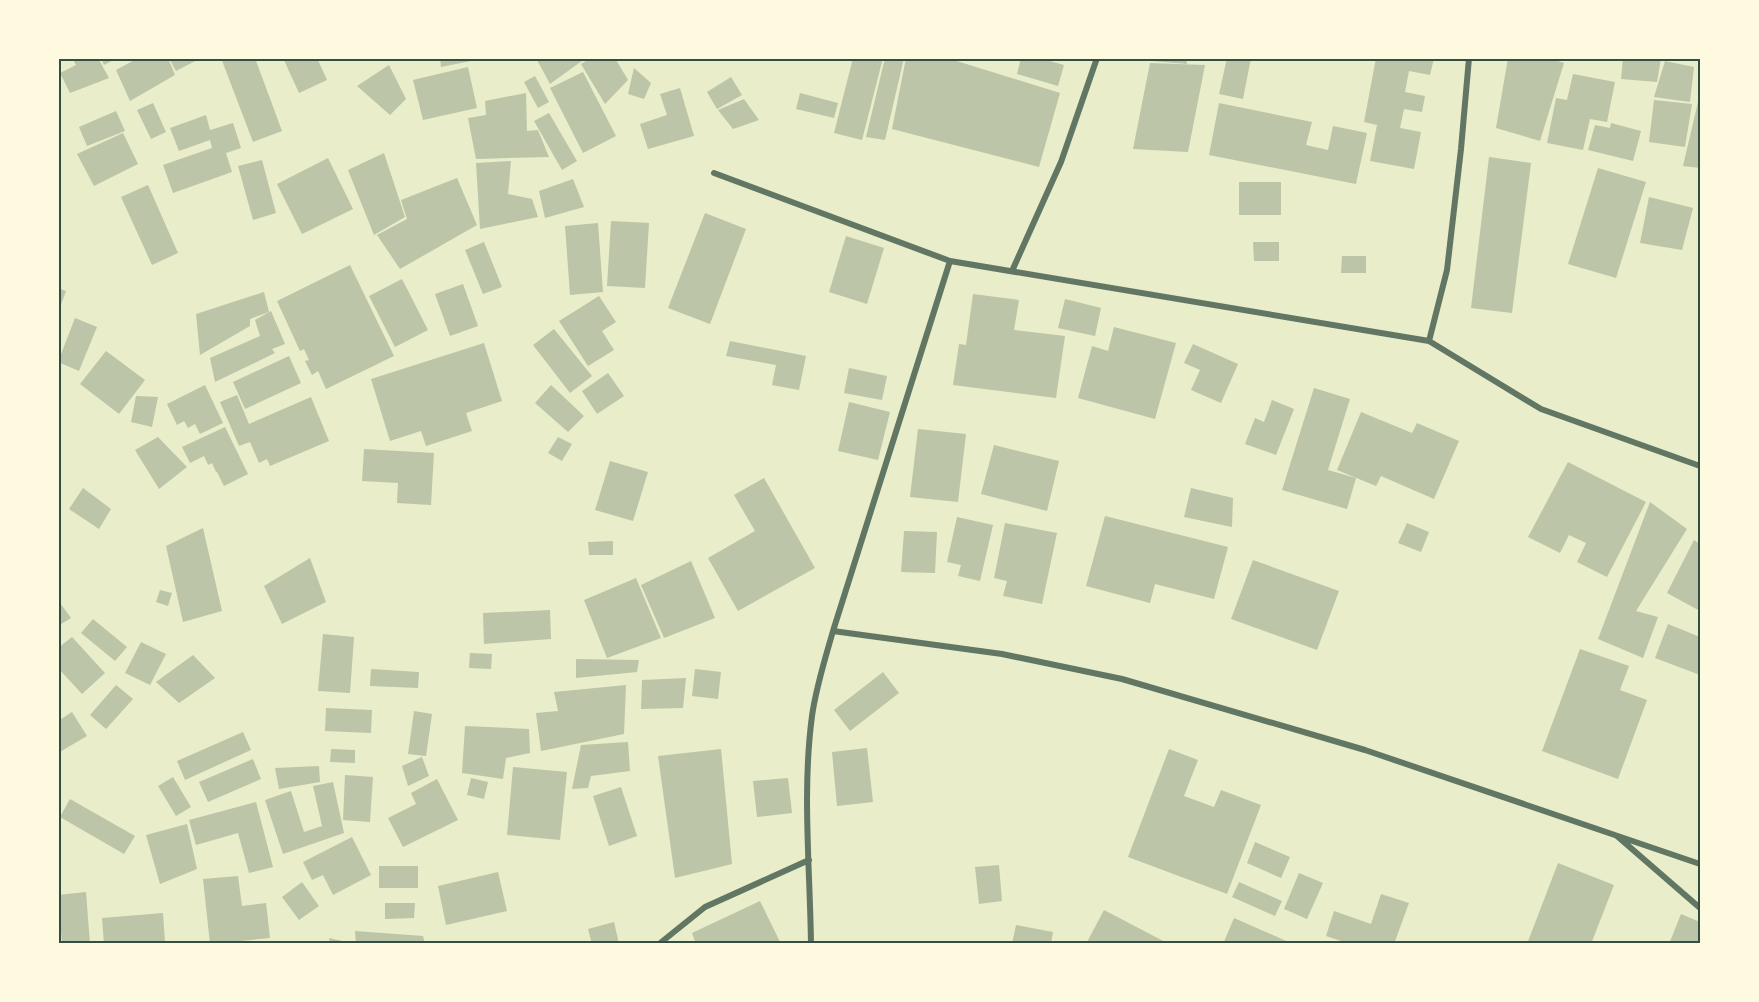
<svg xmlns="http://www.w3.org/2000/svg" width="1759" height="1002" font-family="'Source Serif 4',serif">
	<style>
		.building { fill: #bcc5a7 }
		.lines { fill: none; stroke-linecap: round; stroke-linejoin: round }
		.minor { stroke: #617663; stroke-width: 6 }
		.neatline { fill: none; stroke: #344e41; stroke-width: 2 }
	</style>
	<rect width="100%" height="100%" fill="#e9edc9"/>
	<!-- building -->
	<path class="building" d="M72,58h26l11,20 -39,15 -10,-20 16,-8z
		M101,58h16l-13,7z
		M138,58h30l7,17 -45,26 -14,-31z
		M169,58h32l-25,13z
		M221,58h34l27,73 -29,11z
		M283,58h34l10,22 -28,13z
		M440,58h36v2l-35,7z
		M536,58h50l-36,26z
		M591,58h24l13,22 -23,24 -24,-40z
		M853,58h30l-21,82 -28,-7z
		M885,58h19l-19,82 -19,-3z
		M906,58h41l113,35 -21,74 -147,-38z
		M1021,58h18l25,7 -6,21 -41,-12z
		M1152,58h34l1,6 -35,-3z
		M1227,58h24l-8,41 -24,-5z
		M1376,58h58l-4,17 -21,-4 -4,21 20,4 -3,16 -18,-3 -4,19 21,4 -7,37 -44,-8 7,-36 -13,-3z
		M1508,58h41l15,5 -24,78 -44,-13z
		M1623,58h38l-4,24 -36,-3z
		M1665,61l29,6 -4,35 -36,-5z
		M1150,63l55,2 -17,87 -55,-3z
		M389,65l17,34 -16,16 -33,-29z
		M468,67l9,41 -54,12 -10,-40z
		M634,68l17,15 -7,16 -16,-5z
		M583,72l33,64 -33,17 -33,-65z
		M1573,74l42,8 -8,40 -17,-3 -7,31 -36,-7 9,-45 11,2z
		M535,76l14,26 -11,6 -14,-26z
		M731,77l11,18 -25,14 -10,-17z
		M680,88l14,48 -46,13 -8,-25 27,-9 -7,-21z
		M526,93l1,38 11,-1 11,27 -73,2 -8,-41 18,-3 -1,-14z
		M800,93l38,10 -4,15 -38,-9z
		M744,99l15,21 -26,9 -15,-19z
		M1654,100l38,4 -7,43 -36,-5z
		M1698,102l2,1v65l-17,-2z
		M153,103l13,29 -15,7 -14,-29z
		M1219,103l93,19 -6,23 22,5 5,-24 34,7 -11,51 -147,-29z
		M116,111l9,20 -38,15 -8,-19z
		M549,113l28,48 -15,9 -28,-49z
		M206,115l4,15 23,-7 8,25 -15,5 6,19 -59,21 -10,-28 49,-17 -2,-8 -31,11 -9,-23z
		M1611,123l30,8 -8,30 -45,-11 7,-25 15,3z
		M123,133l15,31 -44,22 -17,-32z
		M384,153l21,64 -31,18 -26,-65z
		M1489,157l42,6 -19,150 -41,-5z
		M328,158l25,51 -51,25 -25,-50z
		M262,160l14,53 -23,7 -15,-54z
		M511,161l-3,33 24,5 6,18 -58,12 -4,-66z
		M1598,168l48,14 -30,96 -48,-14z
		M457,178l20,47 -77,44 -23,-34 30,-16 -6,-19z
		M573,179l11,28 -39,11 -6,-27z
		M1239,182h42v33h-42z
		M148,185l30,68 -26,12 -31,-68z
		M1649,197l44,11 -11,42 -42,-7z
		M705,213l41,16 -36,95 -42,-16z
		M611,221l38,2 -4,65 -38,-2z
		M598,223l5,69 -33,3 -5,-69z
		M846,236l38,12 -17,56 -38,-12z
		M484,242l18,45 -19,7 -18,-44z
		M1253,242h26v19h-25z
		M1342,256h24v17h-25z
		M350,265l44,91 -68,33 -8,-18 -6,4 -7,-14 4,-1 -5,-11 -4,2 -23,-50z
		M402,279l26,51 -33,17 -26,-51z
		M463,284l15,42 -28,10 -15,-42z
		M58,288l8,3 -7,19h-1z
		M264,292l5,20 -19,7v7l-50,29 -4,-41z
		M973,294l46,6 -5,30 51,6 -9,62 -103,-13 6,-41 7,1z
		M599,296l17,26 -14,9 12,19 -26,16 -29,-45z
		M1065,299l36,9 -6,28 -37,-8z
		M271,311l14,33 -13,5 3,4 -60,29 -5,-24 50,-22 -5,-16z
		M75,318l22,9 -18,44 -21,-9z
		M1114,327l62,16 -21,76 -77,-21 14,-52 16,5z
		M554,329l38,47 -22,17 -37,-48z
		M730,341l76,15 -7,34 -27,-5 4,-20 -50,-9z
		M484,343l18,58 -36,12 6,18 -46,15 -5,-15 -31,10 -19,-62z
		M1193,344l45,20 -17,39 -30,-13 9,-20 -16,-7z
		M106,351l39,29 -26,34 -39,-30z
		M289,356l12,27 -56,26 -12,-27z
		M849,368l38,8 -5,24 -38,-7z
		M608,373l16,23 -27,18 -15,-23z
		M205,385l18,38 -23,11 -5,-10 -7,4 -4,-7 -7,4 -10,-21z
		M551,385l33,31 -16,16 -33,-29z
		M1314,388l36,11 -22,71 28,8 -9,31 -65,-19z
		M237,395l12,29 62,-27 18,44 -59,25 -3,-7 -8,4 -9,-21 -11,4 -19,-44z
		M136,396l22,1 -6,30 -21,-5z
		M1272,400l22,9 -18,46 -31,-11 10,-26 9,4z
		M849,402l41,10 -12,48 -40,-9z
		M1361,412l51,21 5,-10 42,18 -25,58 -53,-23 -5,10 -39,-16z
		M225,427l23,47 -24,12 -7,-14h-1l-4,-9 -4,2 -4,-9 -14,7 -8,-16z
		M918,429l48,5 -8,68 -48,-5z
		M158,437l29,30 -28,22 -24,-39z
		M558,437l14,7 -10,17 -14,-8z
		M994,445l65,16 -12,50 -66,-17z
		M364,449l70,4 -3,52 -34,-2 1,-20 -36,-2z
		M610,461l38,11 -15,49 -38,-11z
		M1568,462l78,40 -39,75 -30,-15 9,-19 -17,-8 -9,18 -32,-16z
		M764,478l51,90 -77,43 -30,-53 47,-27 -21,-36z
		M83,488l28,21 -12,20 -30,-20z
		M1191,488l42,10 -1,29 -48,-10z
		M1650,502l37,27 -51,82 22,6 -15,41 -45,-19z
		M1105,516l123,31 -14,52 -59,-15 -5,19 -64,-17z
		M957,517l36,8 -13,56 -22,-5 3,-11 -14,-3z
		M1005,523l52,10 -15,71 -39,-8 4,-15 -13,-3z
		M1407,523l22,9 -8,20 -23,-9z
		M203,528l19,83 -39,11 -17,-76z
		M904,531l33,1 -2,41 -34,-1z
		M1694,540l6,4v67l-33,-18z
		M613,541v14h-24l-1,-13z
		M310,558l16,44 -44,22 -18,-38z
		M1253,560l86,31 -22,59 -86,-31z
		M691,561l24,57 -51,20 -23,-53z
		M636,578l25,60 -54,20 -23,-58z
		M160,590l12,3 -4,13 -12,-4z
		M58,600l13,18 -13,8z
		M550,610l1,29 -67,5 -1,-31z
		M93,619l34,28 -12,14 -34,-28z
		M1668,624l32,13v38l-45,-17z
		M323,634l31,3 -4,56 -32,-2z
		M72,637l33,36 -23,21 -24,-26v-20z
		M141,642l25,12 -16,31 -25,-12z
		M1580,649l49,17 -9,24 27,10 -29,79 -76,-28z
		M470,653l22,1 -1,15 -22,-1z
		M193,655l22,23 -36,25 -23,-21z
		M576,659l63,1 -2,12 -61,6z
		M371,669l48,3 -1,16 -48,-2z
		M695,669l26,3 -3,27 -26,-3z
		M883,672l16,21 -49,38 -16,-21z
		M686,678l-3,30 -42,1 1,-29z
		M116,685l17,14 -27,30 -16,-14z
		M626,685l-2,49 -83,17 -5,-38 22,-2 -4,-19z
		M326,708l46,2 -1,23 -46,-2z
		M414,711l18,3 -6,42 -18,-2z
		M72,712l15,24 -29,17v-32z
		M465,726l64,3 1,24 -24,5 -3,21 -41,-6z
		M243,732l8,18 -66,30 -8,-19z
		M628,742l2,29 -39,5 -3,12 -16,1 9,-44z
		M867,748l6,54 -36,4 -5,-54z
		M331,749l24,1v13l-25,-1z
		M721,749l11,115 -57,14 -17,-122z
		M1169,749l29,11 -14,36 30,11 7,-17 40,15 -34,89 -99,-37z
		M422,757l7,19 -21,10 -6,-20z
		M253,759l8,20 -53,23 -9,-20z
		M319,766l1,16 -41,7 -4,-21z
		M513,767l54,5 -7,68 -53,-5z
		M345,775l28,2 -3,45 -27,-2z
		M173,777l18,30 -15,9 -18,-30z
		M471,778l17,4 -4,17 -17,-4z
		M788,778l4,35 -35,4 -4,-36z
		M437,779l21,41 -55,27 -15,-29 28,-14 -5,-11z
		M333,782l11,51 -61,21 -18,-54 26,-9 13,41 18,-6 -9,-40z
		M621,787l16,49 -28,10 -16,-50z
		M70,799l65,37 -11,18 -64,-37z
		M256,802l17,65 -24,6 -11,-40 -42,12 -7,-25z
		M187,824l10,45 -37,15 -14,-49z
		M352,837l19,38 -38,20 -10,-20 -11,5 -9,-18z
		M1255,842l35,15 -9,21 -34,-15z
		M1558,863l56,22 -23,59h-64z
		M999,865l3,36 -23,3 -4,-37z
		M379,866h39v22h-39z
		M498,872l9,39 -61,14 -8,-39z
		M1299,873l24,10 -16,36 -23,-10z
		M238,876l4,30 24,-3 4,35 -60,6 -7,-65z
		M302,882l17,24 -20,14 -17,-23z
		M1239,882l43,19 -7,15 -43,-19z
		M86,892l4,52h-28l-4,-49z
		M1381,894l28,9 -15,41h-44l-24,-8 8,-25 37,13z
		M760,901l21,43h-85l-4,-11z
		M385,903h30l-1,15 -29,1z
		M1104,910l65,34h-83z
		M163,913l2,29 -61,2 -2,-26z
		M1681,914l19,8v22h-31z
		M1234,918l59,26h-70z
		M614,922l5,22h-27l-4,-15z
		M1016,925l37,7 -2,12h-39z
		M355,931l68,5 2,8h-69z
		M329,938l22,5v1h-21z"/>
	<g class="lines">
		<!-- minor -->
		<path class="minor" d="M714,173l236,88 -117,370
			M950,261l479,80 112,68 159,57
			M1012,271l49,-109 36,-104
			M1429,341l18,-71 14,-121 8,-91
			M1617,836l83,72
			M659,944l46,-37 104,-47
			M811,944c-1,-76 -9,-153 1,-228 4,-29 13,-57 21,-85l169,23 120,25 243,71 335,114"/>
	</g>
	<!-- border -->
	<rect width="1759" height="1002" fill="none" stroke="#fefae0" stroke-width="120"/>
	<rect x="60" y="60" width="1639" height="882" class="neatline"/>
</svg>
